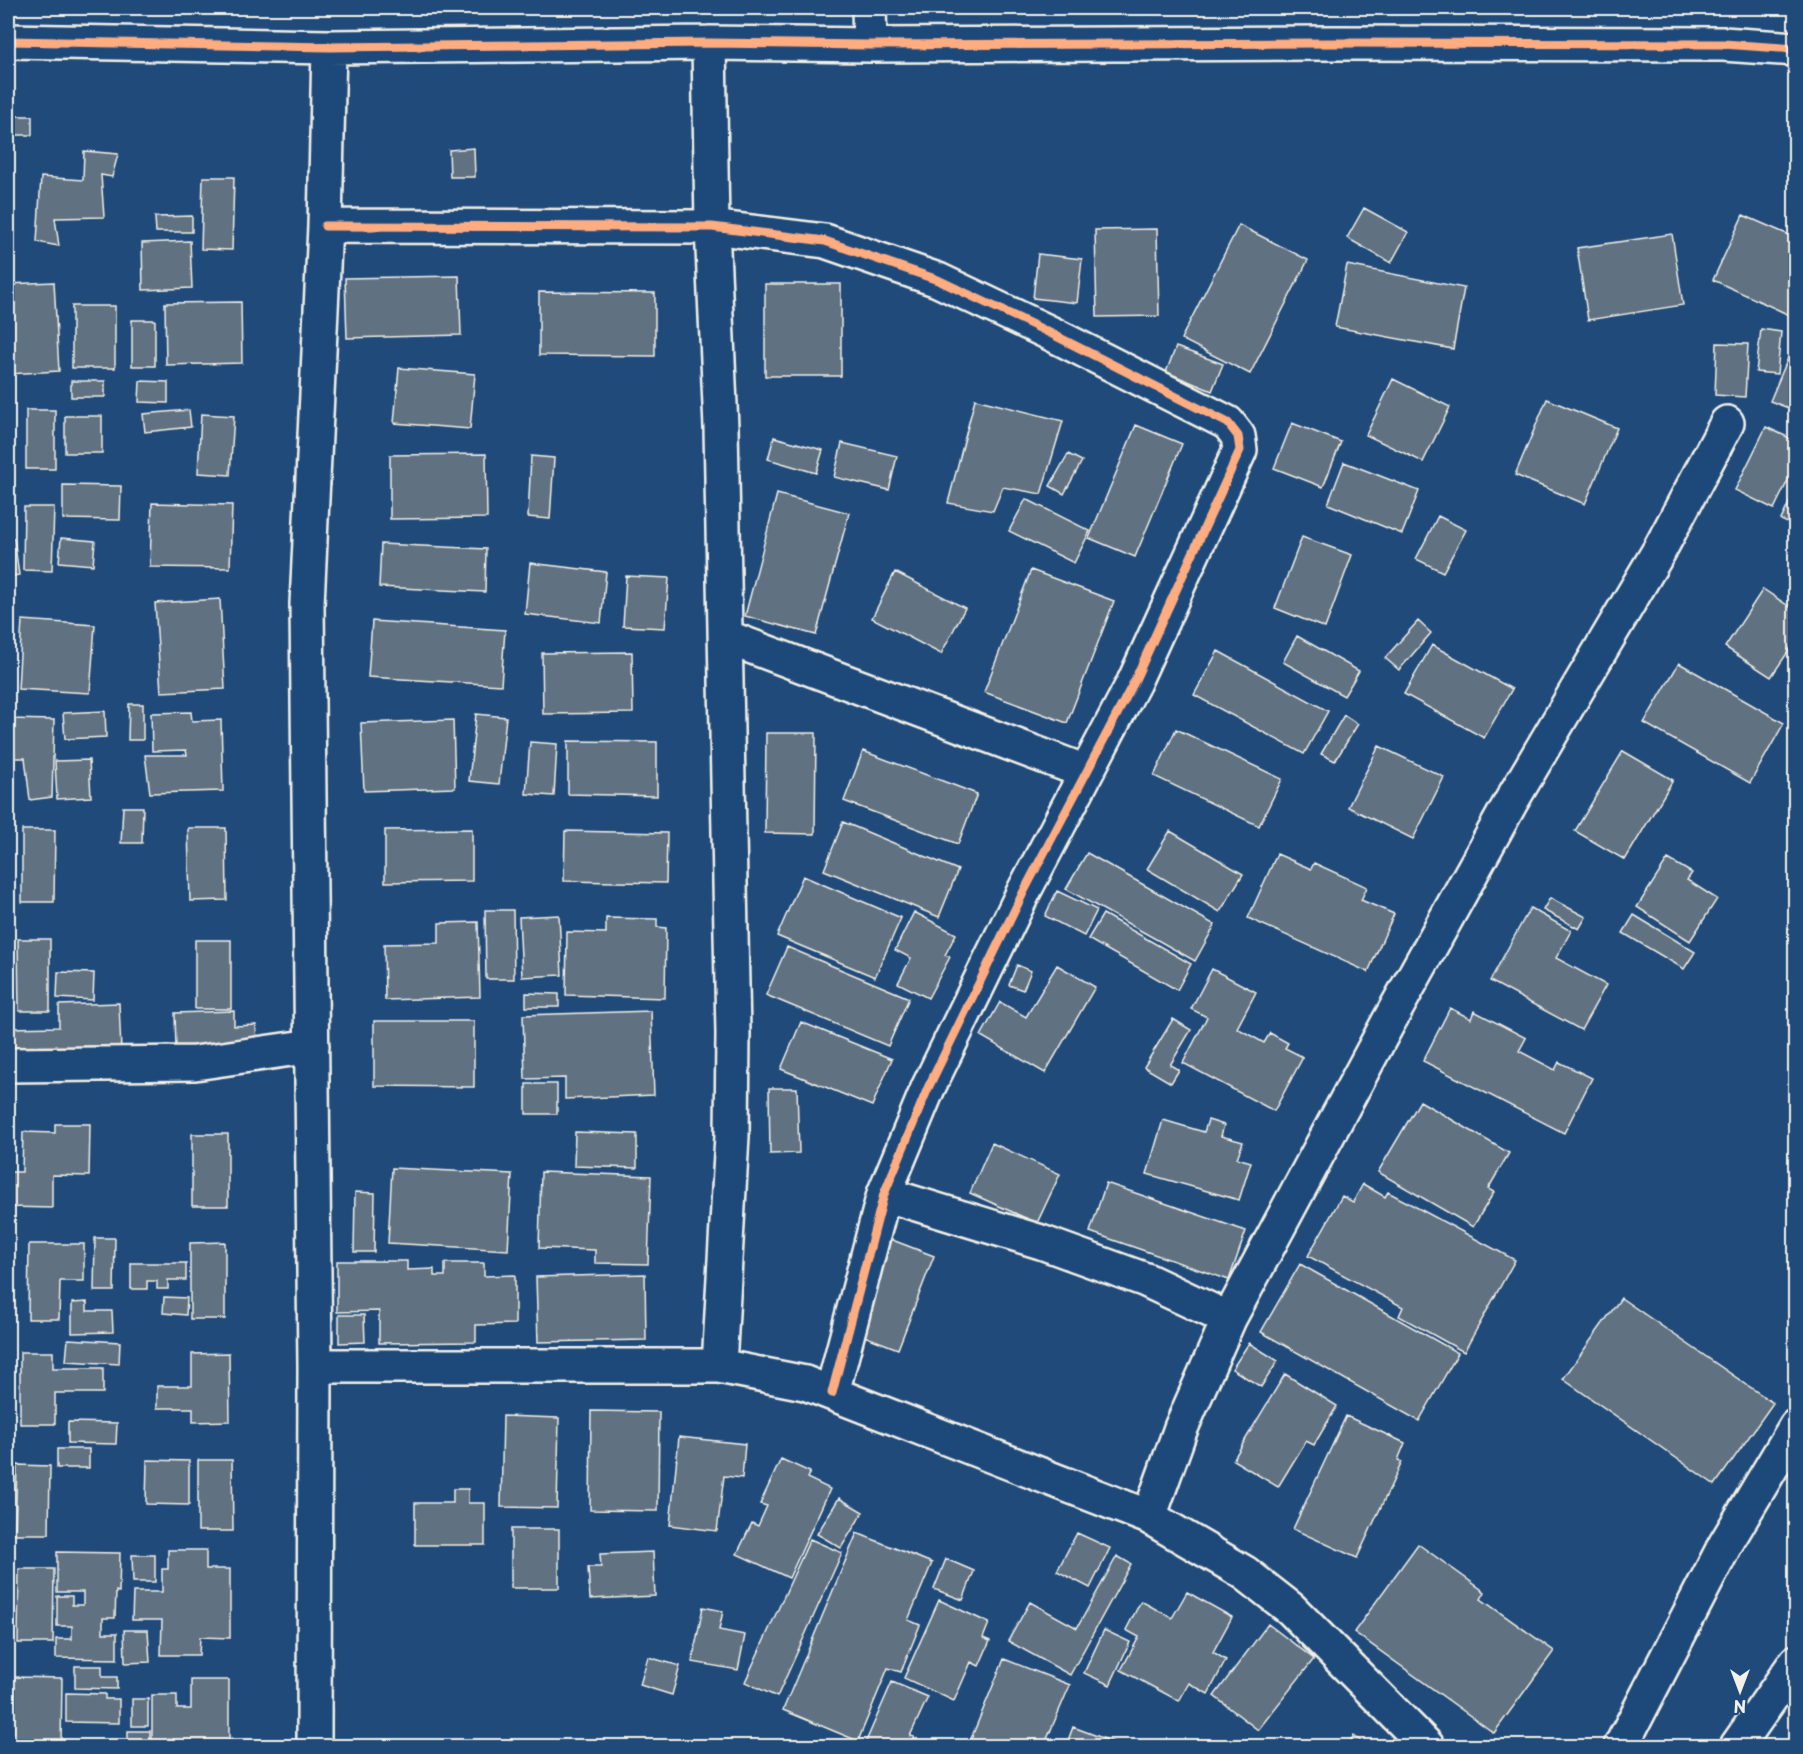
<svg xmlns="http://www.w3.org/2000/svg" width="1803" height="1754" font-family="'Playpen Sans',sans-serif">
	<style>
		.building { fill: #607181; stroke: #f4f1e8; stroke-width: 1.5 }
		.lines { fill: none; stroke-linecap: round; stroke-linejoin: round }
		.minor-casing { stroke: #f4f1e8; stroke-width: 38 }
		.highway-casing { stroke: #f4f1e8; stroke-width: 38 }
		.minor { stroke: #1f4a7a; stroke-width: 33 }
		.highway { stroke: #1f4a7a; stroke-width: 33 }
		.cycleway-casing { stroke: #1f4a7a; stroke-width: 13 }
		.cycleway { stroke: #ffac80; stroke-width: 9 }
	</style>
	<rect width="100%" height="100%" fill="#1f4a7a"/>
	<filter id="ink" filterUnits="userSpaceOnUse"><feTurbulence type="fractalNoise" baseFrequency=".0167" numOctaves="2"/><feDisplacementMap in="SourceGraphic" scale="12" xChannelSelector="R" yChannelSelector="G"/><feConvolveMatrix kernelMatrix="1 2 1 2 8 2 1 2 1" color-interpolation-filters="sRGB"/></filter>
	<g filter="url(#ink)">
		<!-- building -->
		<path class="building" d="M8,116h24v19h-24z
			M474,148l1,29h-25l-1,-27z
			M84,151l34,3 -6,23 -11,-2 3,42 -49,1 4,28 -22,-4 4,-65 42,3z
			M203,177h31l-2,73 -31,-1z
			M1364,208l44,24 -17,31 -44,-25z
			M1743,215l53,23v80l-83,-38z
			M192,216v16h-36l-1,-15z
			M1239,225l69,35 -58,114 -69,-35z
			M1157,229l2,87 -62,1 -2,-87z
			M1672,234l11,71 -95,15 -11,-72z
			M190,241l2,47 -49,2 -1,-47z
			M1038,254l44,5 -5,44 -44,-5z
			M1347,265l117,23 -11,61 -118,-22z
			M459,276l2,59 -114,3 -2,-60z
			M54,282l5,89 -51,3v-90z
			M765,284h76v92h-76z
			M539,292l116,1v63l-116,-1z
			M241,302l1,61 -76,2 -1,-62z
			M72,306h43v62h-43z
			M132,320h23v46h-23z
			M1761,329l20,3 -4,42 -21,-2z
			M1717,343l31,1 -3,53 -30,-2z
			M1176,347l47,17 -11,27 -46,-19z
			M1791,351l5,1v59l-26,-10z
			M399,368l76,6 -5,55 -76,-6z
			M1393,379l57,28 -27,55 -57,-27z
			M71,381h34v16h-34z
			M140,381l28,1v21l-29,-1z
			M975,399l88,22 -22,73 -38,-7 -10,24 -45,-8z
			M1547,399l70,29 -32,76 -70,-29z
			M26,410h29v59h-29z
			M189,410l2,17 -46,5 -2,-18z
			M201,414l33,2 -4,59 -32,-2z
			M65,416h37v37h-37z
			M1292,423l49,19 -18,45 -49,-19z
			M1136,425l46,19 -47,113 -46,-19z
			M1766,427l30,14v23l-22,45 -39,-19z
			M774,437l49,13 -7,23 -48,-14z
			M842,443l55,13 -8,34 -55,-13z
			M486,454l1,64 -97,1v-64z
			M1068,454l14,7 -18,33 -14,-8z
			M531,456l23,2 -4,61 -22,-2z
			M1344,462l75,29 -17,43 -74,-30z
			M63,485l58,1 -1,34 -57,-1z
			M1796,488v39l-15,-7z
			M777,494l72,19 -33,122 -71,-19z
			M1026,499l64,32 -16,32 -65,-32z
			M152,503l80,2 -2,63 -80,-1z
			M24,507h30l-2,64 -29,-1z
			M1438,516l28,14 -23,42 -27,-13z
			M1302,537l50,18 -27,73 -50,-20z
			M8,538h6l5,37 -11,2z
			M61,538l34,3 -2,24 -34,-3z
			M381,544l105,5 -1,43 -106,-5z
			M530,563l76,9 -5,51 -76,-9z
			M1031,570l83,31 -47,122 -83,-31z
			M895,572l70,36 -24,46 -69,-36z
			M626,576l43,2 -4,50 -42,-2z
			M1763,589l33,22v29l-25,37 -46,-30z
			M220,599l5,90 -64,3 -6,-89z
			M22,620l73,5 -5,68 -72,-4z
			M372,621l133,9 -4,55 -133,-8z
			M1418,621l13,12 -32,37 -14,-12z
			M1297,636l62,35 -15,25 -61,-34z
			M1432,645l80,44 -28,49 -80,-44z
			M1218,651l110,60 -24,43 -110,-59z
			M632,652l1,61 -90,1 -1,-61z
			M1679,663l105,60 -34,60 -106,-60z
			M129,704h14v36h-15z
			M105,711l1,26 -41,2 -2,-26z
			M191,712l1,9 29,-1 2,71 -73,2 -5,-38h42l-1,-5 -34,1 -1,-38z
			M476,714l30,3 -7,67 -30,-3z
			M1344,715l14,9 -23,37 -14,-7z
			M8,719l46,1 -2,77 -22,3 -5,-42h-17z
			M453,720l2,68 -91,3 -3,-68z
			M1176,729l106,50 -23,47 -105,-50z
			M766,733h50l-1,101 -50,-1z
			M568,741l89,1v54l-89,-2z
			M530,742l27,2 -3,52 -28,-2z
			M1379,746l65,31 -31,62 -65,-32z
			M863,751l114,43 -19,50 -114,-43z
			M1623,751l50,29 -48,80 -50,-29z
			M89,760l2,37 -34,2 -2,-38z
			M123,807h20l-1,36h-21z
			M843,822l115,48 -19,47 -115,-47z
			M188,828h38l1,72 -37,1z
			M472,829v52l-87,1v-52z
			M22,830h33l-1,72h-32z
			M565,831l102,2 -1,50 -102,-2z
			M1170,831l73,43 -23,38 -73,-43z
			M1087,853l128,72 -20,36 -129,-72z
			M1277,854l34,15 3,-6 53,24 -6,13 33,14 -26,58 -120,-54z
			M1668,859l24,14 -5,7 30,19 -27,42 -53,-34z
			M803,876l98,42 -26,59 -98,-41z
			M1057,891l40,19 -13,26 -39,-20z
			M1550,898l36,19 -7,12 -36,-19z
			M1530,908l41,23 -15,27 50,27 -25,45 -91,-49z
			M485,910h28l1,69h-28z
			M914,912l42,22 -11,21 5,2 -22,41 -30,-15 13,-25 -16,-8z
			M1103,914l88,50 -14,26 -89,-51z
			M559,915l3,60 -40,2 -3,-60z
			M1634,915l61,37 -11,17 -61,-36z
			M606,918l51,1v8l9,1 -1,70 -99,-3 1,-63 39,1z
			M478,922l2,75 -95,3 -1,-56 55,-1v-20z
			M18,939h32v72h-31z
			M195,940h36v69h-36z
			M787,947l122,51 -21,48 -122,-51z
			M1017,965l14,6 -8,19 -14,-5z
			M1057,965l38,22 -50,86 -64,-37 19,-34 26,15z
			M1212,969l44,23 -19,36 27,15 6,-10 18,10 -3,5 18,9 -29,54 -91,-48 24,-46 -16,-8z
			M58,972l36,1 -1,27 -36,-2z
			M526,993l33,1v13h-33z
			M119,1003l2,48 -113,3v-26l51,-1v-22z
			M1450,1008l21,11 3,-8 52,27 -7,13 36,19 4,-8 33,16 -28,55 -141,-72z
			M234,1011v15l22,-1 1,22 -81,2 -1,-36z
			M651,1011l3,84 -89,4v-21l-40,1 -2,-64z
			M1173,1019l18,11 -21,35 9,5 -8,13 -27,-16z
			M374,1021h100v66l-100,-1z
			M801,1022l91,37 -20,47 -91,-37z
			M526,1084h31v30h-31z
			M769,1088h28l2,65 -29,1z
			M1420,1101l89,52 -21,36 6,3 -21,35 -95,-55z
			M1163,1120l41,12 4,-12 16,5 -3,11 22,6 -6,16 14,4 -12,38 -92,-26z
			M55,1124h35l-1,52 -37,-1v33l-44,-1v-35h14l1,-40 32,1z
			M575,1132l62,2v34l-63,-2z
			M192,1134h36v72h-36z
			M992,1143l68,31 -23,49 -67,-30z
			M392,1168l120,6 -4,76 -120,-7z
			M541,1172l110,4 -3,88 -53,-1v-13l-56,-2z
			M1106,1183l140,48 -17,49 -139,-48z
			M1363,1184l22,13 3,-5 127,68 -51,92 -65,-36 4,-9 -95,-51 34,-60 11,6z
			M355,1192l20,1 -1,59h-20z
			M874,1233l60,23 -36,93 -60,-23z
			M95,1238h20l-1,53h-20z
			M225,1242v77h-35v-76z
			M29,1244h55v37h-24l-1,38h-31z
			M337,1261h70v9l27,-1v7h11v-13h39v13l31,-1v49l-39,1v17l-97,1v-32l-42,1z
			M131,1263h55v17h-18v9h-11v-8h-10v8h-16z
			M1300,1264l158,89 -39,68 -158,-89z
			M645,1274l1,66 -108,2 -2,-65z
			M164,1297l23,1 -1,17 -23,-2z
			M1621,1298l152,105 -58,82 -152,-106z
			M87,1302v9h25l1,21 -41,1v-30z
			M339,1315h25l1,27 -26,1z
			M68,1339l52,3 -1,22 -53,-3z
			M1249,1343l29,18 -17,26 -29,-18z
			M20,1352h33v16h50v25h-48v31h-35z
			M229,1353l1,68 -37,1v-14h-36v-22h35v-32z
			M1285,1374l52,32 -23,39 -8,-4 -28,46 -45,-27z
			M591,1411l68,1 -1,99 -68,-1z
			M503,1416l56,2 -2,90 -56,-1z
			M1346,1416l59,27 -7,17 4,2 -45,96 -64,-29z
			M68,1422l49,1 -1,21 -48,-1z
			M679,1437l66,7 -3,34 -18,-2 -7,55 -47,-6z
			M57,1449h32v19h-32z
			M781,1459l29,13 -3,6 23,11 -41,89 -52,-24 15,-31 6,3 9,-20 -7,-2z
			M147,1460l42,1v44l-43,-1z
			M198,1460h34l1,71h-35z
			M17,1465l33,1 -1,68h-34z
			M453,1489h15v14h17v42h-70v-42h38z
			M839,1498l24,14 -22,36 -24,-14z
			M511,1529h48v59h-48z
			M857,1533l75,30 -24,57 12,5 -19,47 -13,-4 -30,73 -75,-31z
			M1077,1533l33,15 -20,40 -33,-17z
			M810,1539l32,14 -65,144 -32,-15z
			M1418,1544l67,48 -4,7 73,52 -60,82 -140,-101z
			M168,1550h38v19h24v69l-30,-1 -1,18h-38l1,-35h-30l1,-28h29v-23h6z
			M57,1552l63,1 -1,39 -3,-1 -1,27h-12v15h14v26l-61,-1v-19h16v-13h-15v-30h15v9h11v-13h-26z
			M653,1552l2,44 -65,3 -2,-32h13l-1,-13z
			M132,1555h23v27h-22z
			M1117,1556l14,8 -61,111 -62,-34 22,-39 47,26z
			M946,1559l28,12 -11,29 -29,-11z
			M19,1569h35l-1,74h-35z
			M1187,1592l45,25 -19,35 13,8 -18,34 -19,-11 -10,18 -58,-31 18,-33 -13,-7 15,-29 31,17z
			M939,1600l50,23 -6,15 7,3 -11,25 -8,-4 -17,39 -50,-23z
			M703,1607l20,4 -4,19 26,5 -7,35 -46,-8z
			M1268,1624l46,35 -56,71 -44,-34z
			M124,1630h24l2,32 -25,1z
			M1104,1630l26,12 -20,43 -26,-12z
			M648,1657l32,9 -8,29 -32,-10z
			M1004,1659l66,26 -26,61h-76z
			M75,1666h27v11h15v12l-42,-1z
			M14,1677l48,1 -1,68h-48z
			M191,1680h38v66h-77v-51h25v14h14z
			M892,1682l36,15 -18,39 4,1 -4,9h-46z
			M66,1693l39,1v5h14v24l-53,-1z
			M132,1699h16v27h-16z
			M1073,1727l51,19h-58z
			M128,1731h22v15h-22z
			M1354,1736l13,10h-22z"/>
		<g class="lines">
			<!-- minor casing -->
			<g class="minor-casing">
				<path id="minor" d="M869,8l1,37
					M8,41l321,6 380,-4 161,2 466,-2 387,1 73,5
					M709,43l3,184 9,200 12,607 -1,102 -13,230
					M325,226l387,1 113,14 113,39 114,54 176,89 10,13 2,14 -106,232 -110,209 -96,197 -44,106 -52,199
					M726,637l360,135
					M8,1065l187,-2 117,-17
					M884,1194l157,48 105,38 83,39
					M315,1366h404l86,17 344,134 96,56 46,36 136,137
					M1149,1517l32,-89 48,-109 159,-296 124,-223 147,-249 68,-128
					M314,1746l1,-380 -8,-762 18,-378 4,-179
					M1621,1746l104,-201 71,-119"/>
			</g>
			<!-- highway casing -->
			<g class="highway-casing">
				<path id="highway" d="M1737,1746l59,-84"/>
			</g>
			<!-- minor -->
			<use href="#minor" class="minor"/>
			<!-- highway -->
			<use href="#highway" class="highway"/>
			<!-- cycleway casing -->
			<g class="cycleway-casing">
				<path id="cycleway" d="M8,41l321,6 380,-4 161,2 466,-2 387,1 73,5
					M325,226l387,1 113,14 113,39 114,54 176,89 10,13 2,14 -106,232 -110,209 -96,197 -44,106 -52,199"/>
			</g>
			<!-- cycleway -->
			<use href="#cycleway" class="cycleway"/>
		</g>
	</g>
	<!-- margin -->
	<rect width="1803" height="1754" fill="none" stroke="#1f4a7a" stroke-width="30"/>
	<rect x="15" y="15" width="1773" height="1724" fill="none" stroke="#f4f1e8" stroke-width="2" filter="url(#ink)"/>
	<!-- north arrow -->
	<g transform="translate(1740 1691) rotate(180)" stroke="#1f4a7a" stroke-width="4.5" paint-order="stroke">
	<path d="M0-4.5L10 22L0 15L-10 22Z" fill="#f4f1e8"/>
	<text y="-9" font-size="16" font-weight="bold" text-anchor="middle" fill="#f4f1e8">N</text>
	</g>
</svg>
